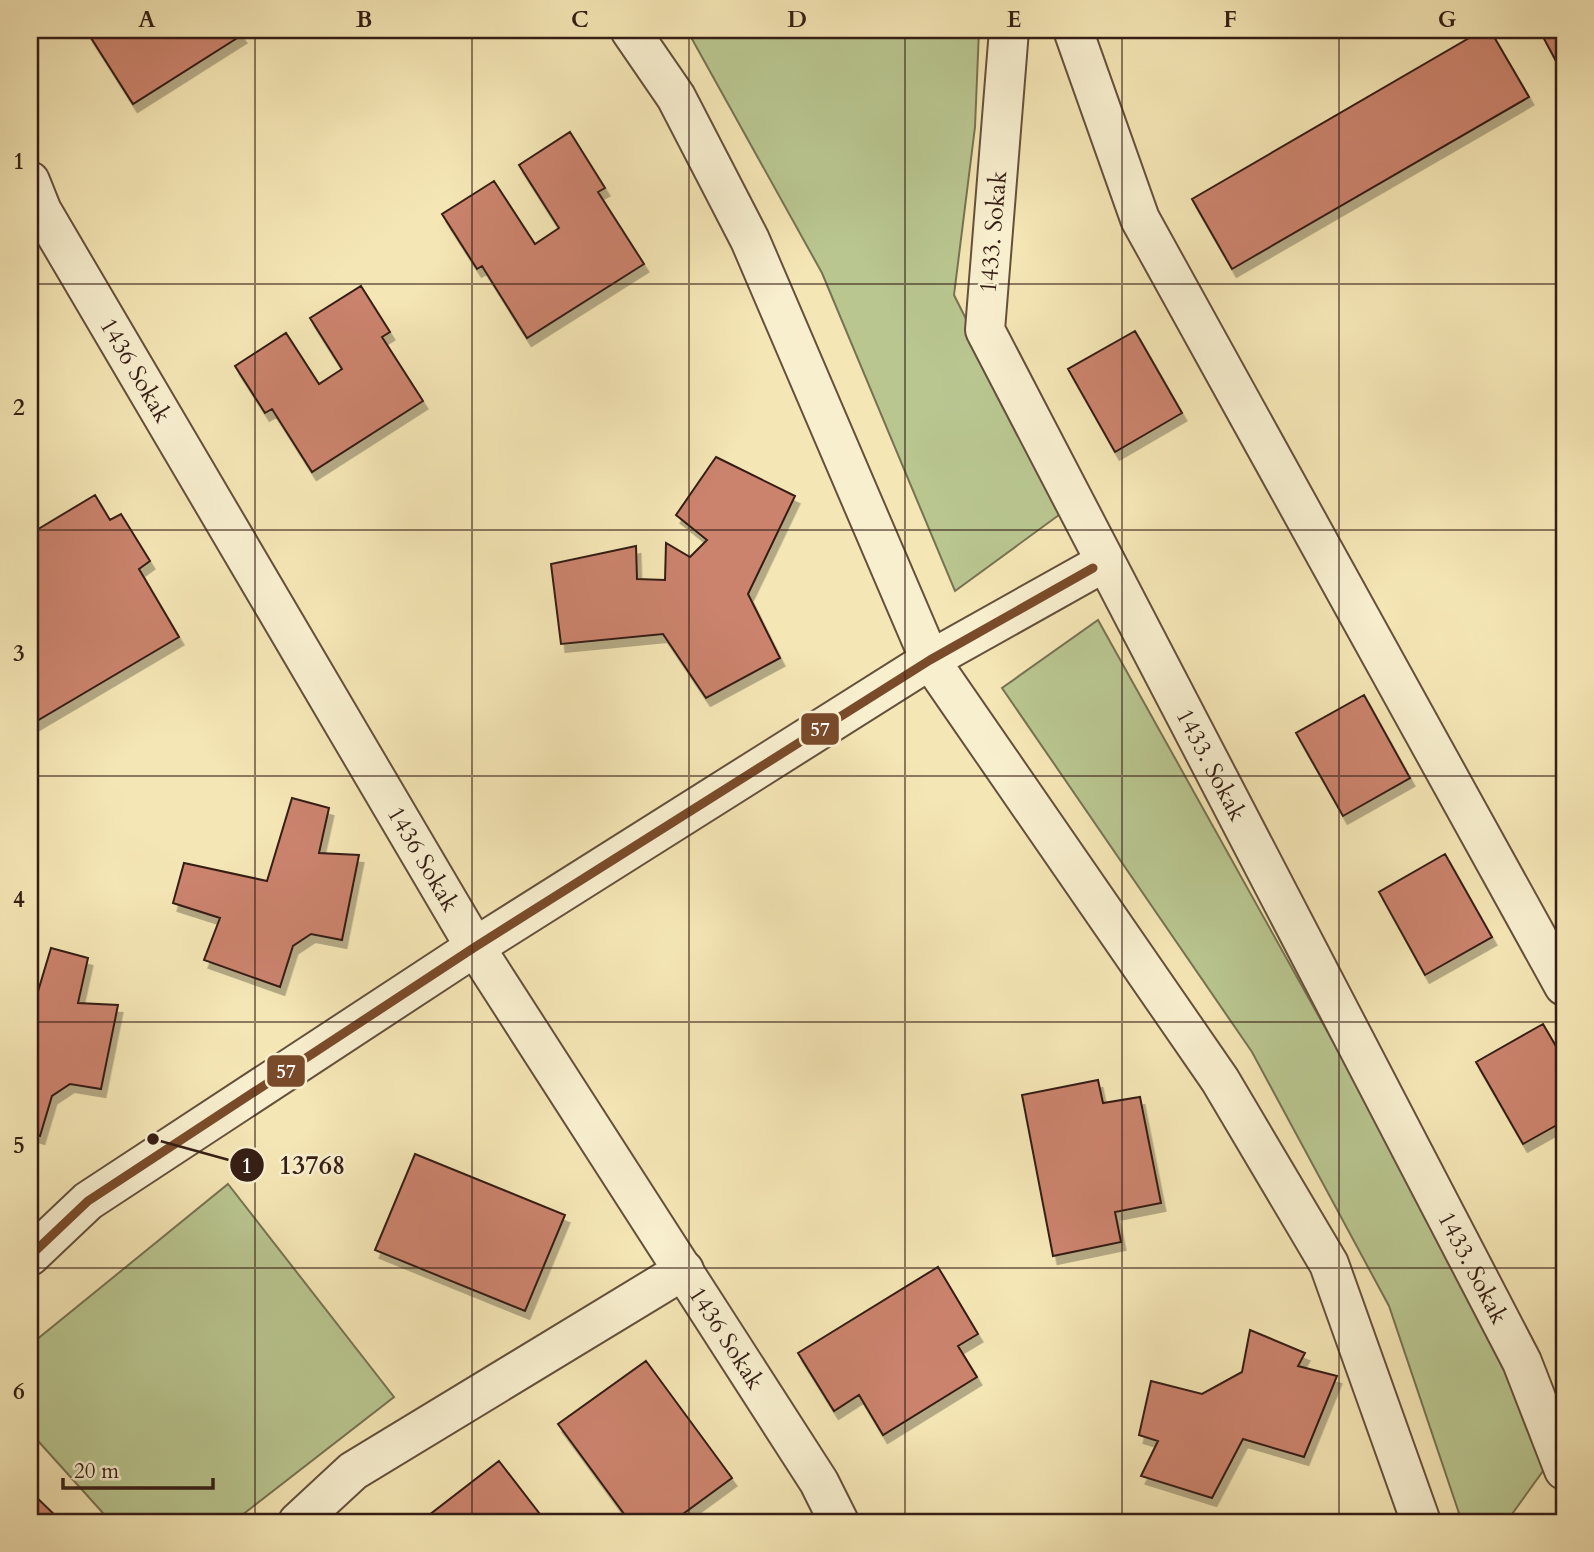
<svg xmlns="http://www.w3.org/2000/svg" width="1594" height="1552" font-family="Cardo,serif">
	<style>
		.green { fill: #b9c690; stroke: #777252; stroke-width: 2 }
		.building { fill: #cb836d; stroke: #351e14; stroke-width: 2; filter: url(#shadow) }
		.lines { fill: none; stroke-linecap: round; stroke-linejoin: round }
		.minor-casing { stroke: #65503c; stroke-width: 42 }
		.minor { stroke: #f8efcf; stroke-width: 38 }
		.bus-1-casing { stroke: #f8efcf; stroke-width: 14 }
		.bus-1 { stroke: #7a4b2a; stroke-width: 9 }
		.grid { fill: none; stroke: #351e14; stroke-width: 2; stroke-opacity: 0.55 }
		.labels { text-anchor: middle; stroke-width: 5; stroke-linejoin: round; paint-order: stroke }
		.street-label { font-size: 24px; fill: #351e14; stroke: #f8efcf }
		.leader { fill: none; stroke: #351e14; stroke-width: 2.5 }
		.callout-dot { fill: #351e14; stroke: #f8efcf; stroke-width: 2.5 }
		.mark-label { font-size: 21px; text-anchor: middle; font-weight: bold; fill: #fff }
		.callout-label { font-size: 26px; text-anchor: middle; font-weight: bold; fill: #351e14; stroke: #f8efcf; stroke-width: 5; stroke-linejoin: round; paint-order: stroke }
		.line-badge { stroke: #f8efcf; stroke-width: 2.5 }
		.badge-label { font-size: 19px; text-anchor: middle; font-weight: bold; fill: #fff }
		.neatline { fill: none; stroke: #351e14; stroke-width: 2.5 }
		.grid-label { font-size: 23px; text-anchor: middle; font-weight: bold; fill: #351e14 }
	</style>
	<defs>
		<filter id="shadow"><feDropShadow dx="4.5" dy="8" stdDeviation="0" flood-color="#0004"/></filter>
	</defs>
	<rect width="100%" height="100%" fill="#f5e6b5"/>
	<filter id="stains"><feTurbulence type="fractalNoise" baseFrequency=".00286" numOctaves="4"/><feColorMatrix values="0 0 0 0 .2 0 0 0 0 .09 0 0 0 0 .02 0 0 0 .5 -.17"/></filter>
	<radialGradient id="worn" r=".72"><stop offset=".6" stop-color="#630" stop-opacity="0"/><stop offset="1" stop-color="#630" stop-opacity=".3"/></radialGradient>
	<!-- green -->
	<path class="green" d="M687,30h292l-4,97 -21,168 109,217 -108,79 -133,-318z
		M1098,620l434,779 11,72 -36,50 -45,1 -73,-216 -137,-254 -250,-364z
		M228,1184l166,213 -161,125h-122l-81,-90v-87z"/>
	<!-- building -->
	<path class="building" d="M86,30h152l4,5 -109,69z
		M1483,30h7l39,67 -297,172 -40,-70z
		M1552,30h12v46l-22,-41z
		M570,132l35,56 -7,4 46,72 -117,74 -45,-72 -5,3 -35,-55 52,-33 41,63 24,-16 -40,-63z
		M361,286l29,46 -8,5 41,64 -111,71 -40,-63 -7,4 -30,-47 51,-33 33,51 23,-15 -32,-51z
		M1135,331l47,82 -67,39 -47,-83z
		M716,457l79,39 -47,98 32,64 -74,40 -43,-64 -102,10 -10,-80 85,-18 1,33 28,1 1,-37 24,14 17,-17 -31,-25z
		M95,495l15,25 11,-6 29,47 -11,8 40,68 -149,88v-191z
		M1364,695l46,83 -67,38 -47,-83z
		M292,798l37,10 -10,45 40,2 -17,85 -31,-6 -18,12 -13,41 -76,-27 16,-42 -47,-15 11,-40 83,18z
		M1445,854l47,83 -67,38 -46,-83z
		M51,948l37,10 -10,45 40,2 -17,84 -31,-5 -18,12 -12,40 -10,-3v-115z
		M1543,1024l21,36v61l-41,23 -47,-82z
		M1098,1080l5,23 37,-6 21,106 -46,9 6,30 -68,14 -31,-161z
		M415,1154l150,61 -40,96 -150,-61z
		M938,1267l40,67 -20,12 19,31 -94,58 -24,-40 -25,16 -36,-58z
		M1250,1330l55,23 -7,13 39,10 -33,81 -61,-18 -31,59 -71,-22 17,-35 -19,-6 12,-54 51,13 40,-22z
		M646,1361l86,117 -60,44h-42l-72,-98z
		M499,1461l47,61h-126z
		M30,1491l32,31h-32z"/>
	<g class="lines">
		<!-- minor casing -->
		<g class="minor-casing">
			<g id="minor">
				<path d="M630,30l46,67 74,143 180,420 290,420 109,184 92,258"/>
				<path id="s1" d="M1009,30l-24,300 537,1032 42,108"/>
				<path d="M1073,30l67,189 424,767"/>
				<path id="s2" d="M30,181l12,30 433,736 344,535 20,40"/>
				<path d="M30,1256l58,-55 387,-254 455,-287 175,-98"/>
				<path d="M298,1522l55,-51 331,-201"/>
			</g>
		</g>
		<!-- minor -->
		<use href="#minor" class="minor"/>
		<!-- bus-1 casing -->
		<g class="bus-1-casing">
			<path id="bus-1" d="M30,1256l58,-55 387,-254 455,-287 163,-92"/>
		</g>
		<!-- bus-1 -->
		<use href="#bus-1" class="bus-1"/>
	</g>
	<!-- grid -->
	<path class="grid" d="M255,30v1492M472,30v1492M689,30v1492M905,30v1492M1122,30v1492M1339,30v1492M30,284h1534M30,530h1534M30,776h1534M30,1022h1534M30,1268h1534"/>
	<g class="labels">
		<!-- street labels -->
		<g class="street-label">
			<text transform="translate(993 232) rotate(-85)" y="8">1433. Sokak</text>
			<text dy="8" stroke="none"><textPath href="#s2" startOffset="217">1436 Sokak</textPath></text>
			<text dy="8" stroke="none"><textPath href="#s1" startOffset="791">1433. Sokak</textPath></text>
			<text dy="8" stroke="none"><textPath href="#s2" startOffset="784">1436 Sokak</textPath></text>
			<text dy="8" stroke="none"><textPath href="#s1" startOffset="1358">1433. Sokak</textPath></text>
			<text dy="8" stroke="none"><textPath href="#s2" startOffset="1351">1436 Sokak</textPath></text>
		</g>
	</g>
	<!-- callouts -->
	<path class="leader" d="M153 1139L247 1165"/>
	<g class="callout-dot">
		<circle cx="153" cy="1139" r="7"/>
		<circle cx="247" cy="1165" r="18"/>
	</g>
	<g class="mark-label">
		<text x="247" y="1173">1</text>
	</g>
	<g class="callout-label">
		<text x="312" y="1174">13768</text>
	</g>
	<g class="line-badge">
		<rect x="800" y="712" width="40" height="34" rx="7" fill="#7a4b2a"/>
		<rect x="266" y="1054" width="40" height="34" rx="7" fill="#7a4b2a"/>
	</g>
	<g class="badge-label">
		<text x="820" y="736">57</text>
		<text x="286" y="1078">57</text>
	</g>
	<!-- margin -->
	<rect width="1594" height="1552" fill="none" stroke="#f5e6b5" stroke-width="77"/>
	<!-- scale -->
	<path d="M63 1478v10h150v-10" fill="none" stroke="#351e14" stroke-width="3.5"/>
	<text x="74" y="1478" font-size="21" fill="#351e14" stroke="#f8efcf" stroke-width="5" paint-order="stroke">20 m</text>
	<rect x="38" y="38" width="1518" height="1476" class="neatline"/>
	<g class="grid-label">
		<text x="147" y="27">A</text>
		<text x="364" y="27">B</text>
		<text x="580" y="27">C</text>
		<text x="797" y="27">D</text>
		<text x="1014" y="27">E</text>
		<text x="1230" y="27">F</text>
		<text x="1447" y="27">G</text>
		<text x="19" y="169">1</text>
		<text x="19" y="415">2</text>
		<text x="19" y="661">3</text>
		<text x="19" y="907">4</text>
		<text x="19" y="1153">5</text>
		<text x="19" y="1399">6</text>
	</g>
	<rect width="100%" height="100%" filter="url(#stains)"/>
	<rect width="100%" height="100%" fill="url(#worn)"/>
</svg>
